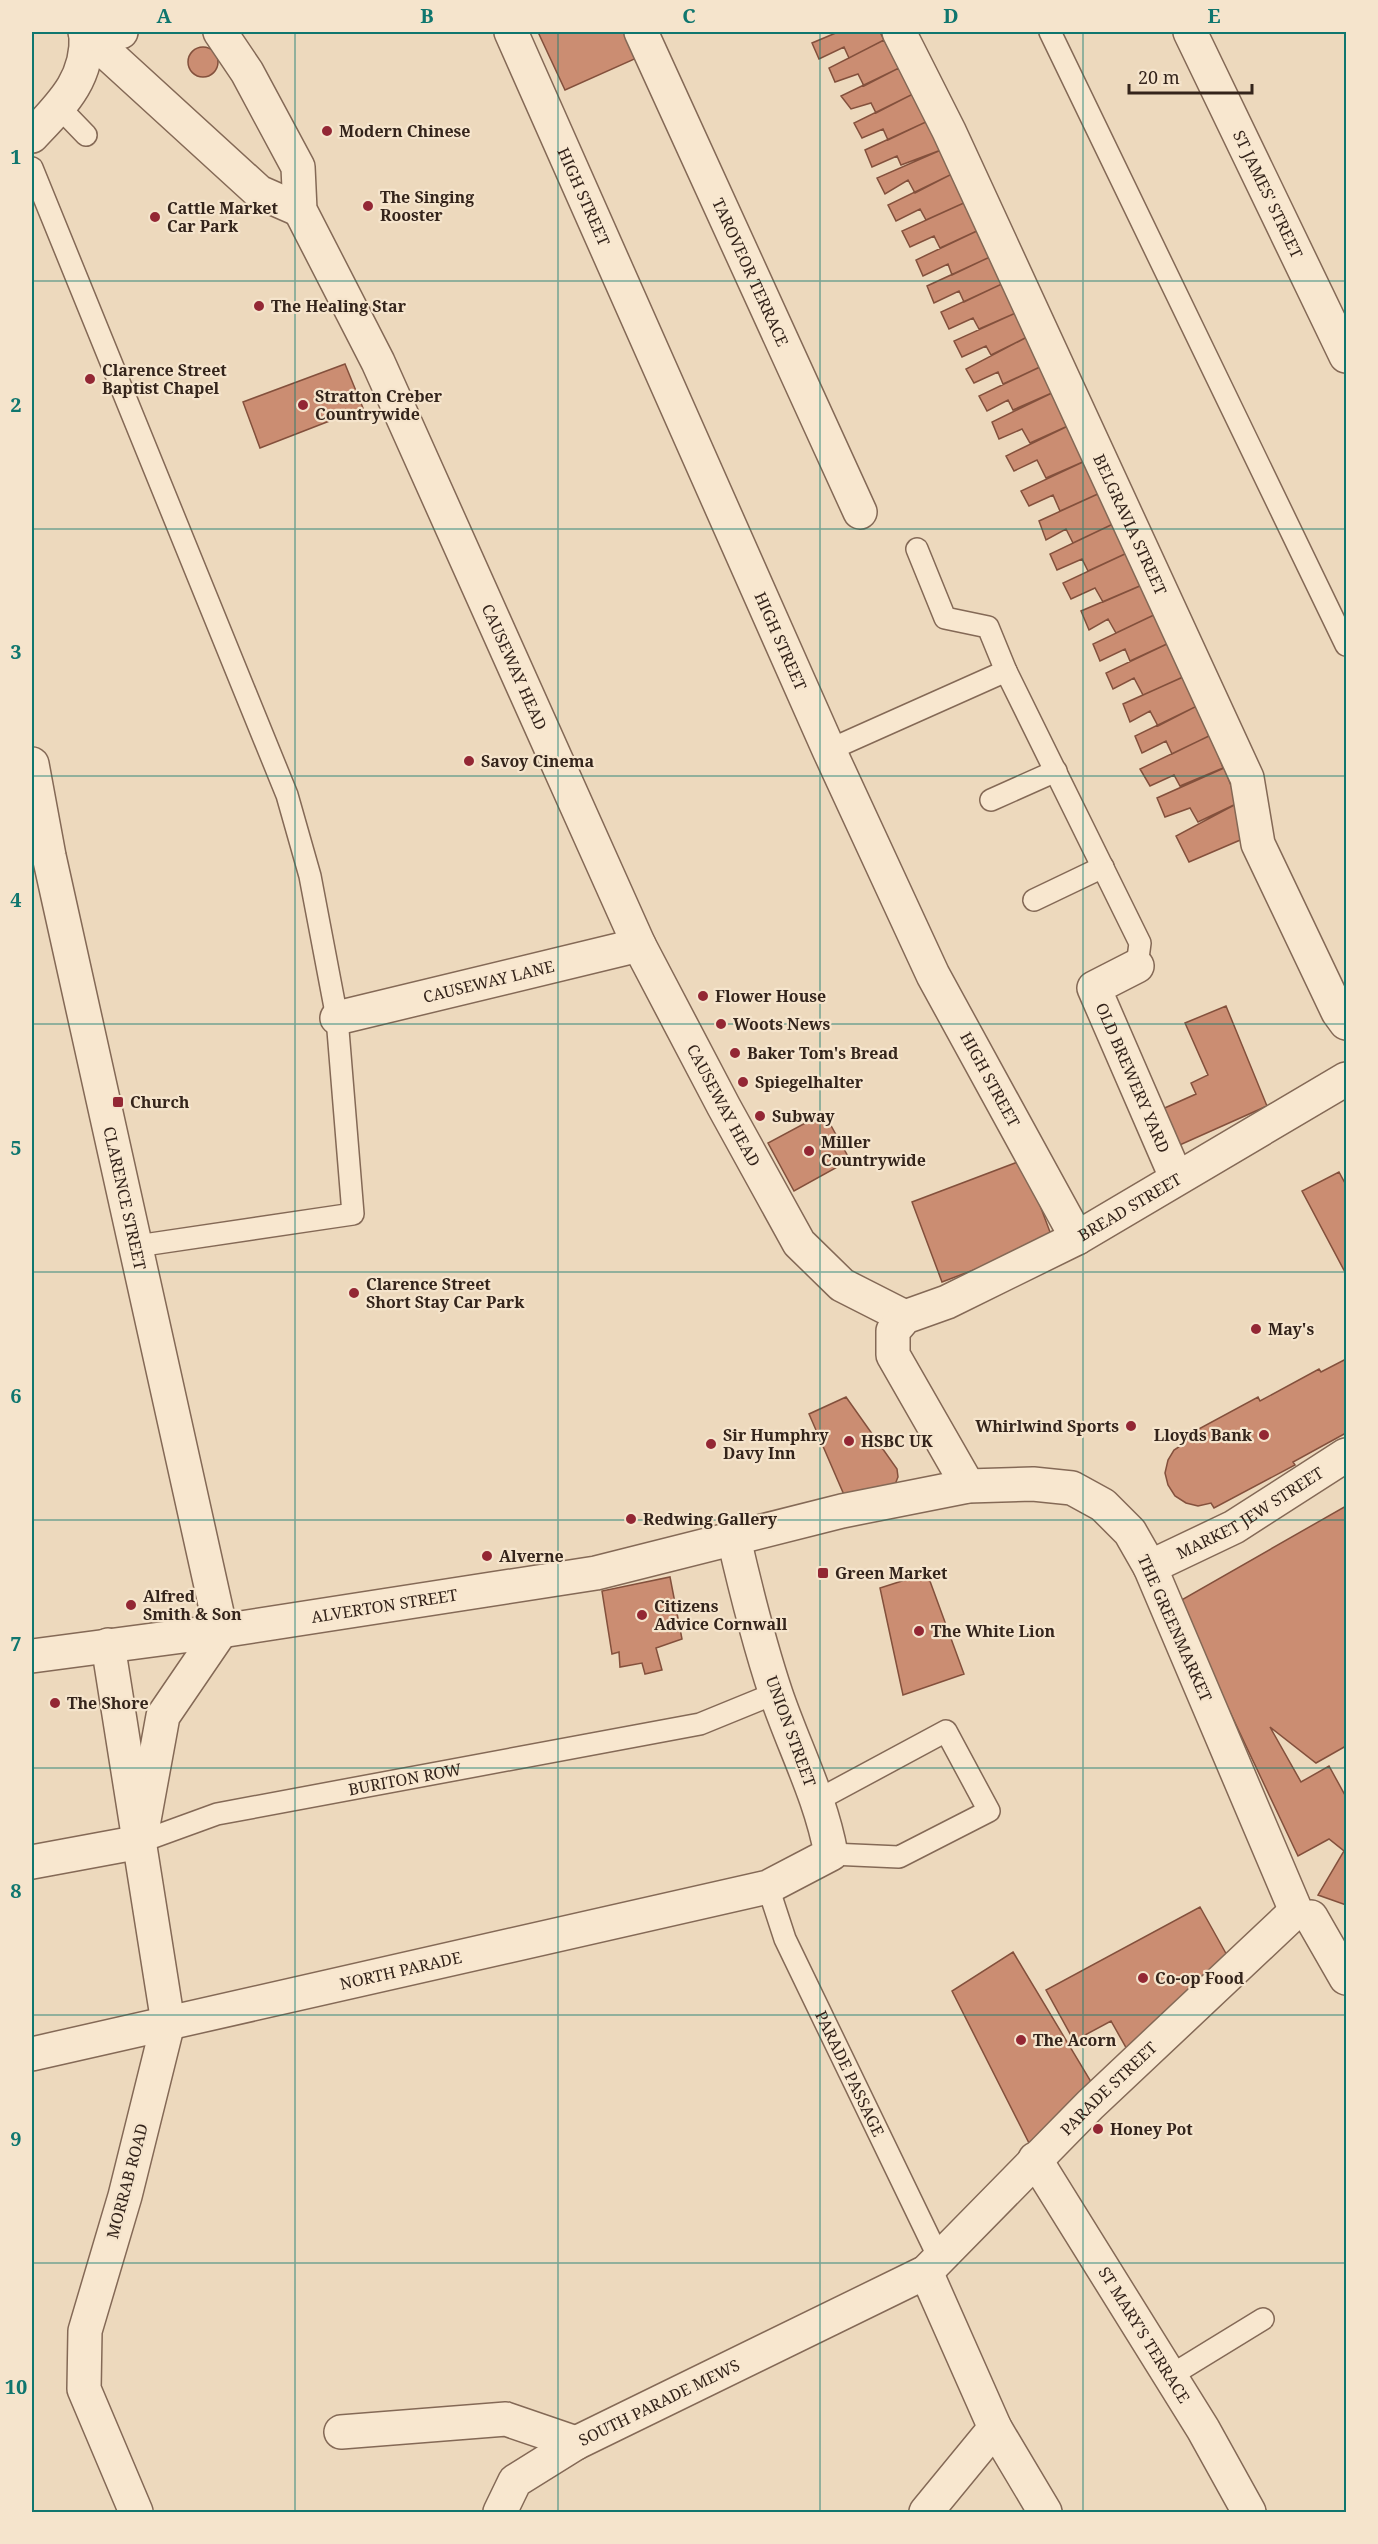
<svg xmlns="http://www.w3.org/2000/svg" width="1378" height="2544" font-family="'Noto Serif',serif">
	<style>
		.building { fill: #cb8d72; stroke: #83503c; stroke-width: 1.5 }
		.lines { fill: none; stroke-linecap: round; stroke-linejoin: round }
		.service-casing { stroke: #846956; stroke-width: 24 }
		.pedestrian-casing { stroke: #846956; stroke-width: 36 }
		.minor-casing { stroke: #846956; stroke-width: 36 }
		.tertiary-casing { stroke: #846956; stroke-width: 36 }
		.service { stroke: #f8e7cf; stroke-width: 21 }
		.pedestrian { stroke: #f8e7cf; stroke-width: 33 }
		.minor { stroke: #f8e7cf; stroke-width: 33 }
		.tertiary { stroke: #f8e7cf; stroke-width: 33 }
		.grid { fill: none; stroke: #0f766e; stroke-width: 1.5; stroke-opacity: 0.55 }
		.poi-dot { fill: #932734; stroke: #f5e4cc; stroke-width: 2 }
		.labels { text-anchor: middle; stroke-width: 4.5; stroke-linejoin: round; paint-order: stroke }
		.poi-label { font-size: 16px; font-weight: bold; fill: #34241b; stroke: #f5e4cc; text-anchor: start }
		.street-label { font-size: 16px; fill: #34241b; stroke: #f5e4cc }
		.neatline { fill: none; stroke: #0f766e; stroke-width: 2 }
		.grid-label { font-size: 20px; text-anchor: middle; font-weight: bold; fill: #0f766e }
	</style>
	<rect width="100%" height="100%" fill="#edd9bd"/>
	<!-- building -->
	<path class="building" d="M538,32h89l12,25 -74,33z
		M838,32h42l4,8 -35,18 -5,-11 -25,12 -7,-16z
		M884,40l15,28 -35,18 -6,-12 -23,8 -6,-14z
		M188 62a15 15 0 1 1 30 0a15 15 0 1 1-30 0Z
		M899,68l14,26 -37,19 -5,-10 -20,6 -10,-13z
		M913,94l15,27 -40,19 -5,-11 -21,9 -8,-15z
		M928,121l13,29 -40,15 -4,-9 -25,11 -7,-17z
		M941,150l11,24 -37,19 -7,-13 -23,14 -8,-16z
		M952,174l14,28 -40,18 -6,-11 -24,12 -8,-16z
		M966,202l13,28 -39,18 -6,-12 -24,11 -8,-16z
		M979,230l13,26 -40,19 -4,-11 -25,12 -7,-16z
		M992,256l12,27 -40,19 -5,-11 -25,12 -7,-17z
		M1004,283l14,29 -39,17 -6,-11 -24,11 -8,-17z
		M1018,312l11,24 -38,19 -5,-9 -24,11 -8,-16z
		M1029,336l13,30 -39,18 -5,-12 -24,11 -8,-14z
		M345,364l18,44 -103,40 -17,-46z
		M1042,366l12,26 -41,18 -5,-10 -21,11 -8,-15z
		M1054,392l16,33 -40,18 -8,-14 -23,10 -7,-17z
		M1070,425l15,36 -39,17 -9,-18 -23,11 -8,-15z
		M1085,461l15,32 -40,18 -7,-16 -24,11 -8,-15z
		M1100,493l13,31 -40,19 -7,-14 -20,11 -7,-19z
		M1113,524l14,29 -39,18 -6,-12 -25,11 -7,-16z
		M1127,553l15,32 -39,17 -8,-14 -24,11 -8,-16z
		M1142,585l14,29 -40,19 -8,-14 -19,11 -8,-19z
		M1156,614l13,29 -39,18 -5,-12 -25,12 -7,-17z
		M1169,643l14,34 -40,18 -9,-17 -21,11 -7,-16z
		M1183,677l14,29 -39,20 -8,-15 -20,11 -7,-18z
		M1197,706l14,29 -39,19 -6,-13 -24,12 -7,-17z
		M1211,735l12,33 -43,18 -6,-11 -24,11 -10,-17z
		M1224,768l14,35 -40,19 -8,-14 -25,9 -8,-19z
		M1238,803l14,32 -63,27 -13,-26z
		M1226,1006l41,100 -94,42 -15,-37 38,-17 -5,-11 17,-8 -23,-52z
		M824,1113l26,47 -56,31 -26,-48z
		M1023,1160l30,80 -111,42 -30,-80z
		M1339,1172l7,13v89l-44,-83z
		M1346,1359v74l-53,29 2,3 -81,43 -3,-5 -13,3 -12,-3 -11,-7 -7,-11 -3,-12 3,-13 6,-10 11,-7 -3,-5 76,-41 2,4 59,-32 2,3z
		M846,1397l51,72 1,8 -4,10 -46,17 -39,-90z
		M1346,1506v240l-30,17 -46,-36 31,55 28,-16 17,31v108l-28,-10 26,-44 -15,-12 -31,17 -120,-254z
		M927,1573l37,101 -61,21 -23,-107z
		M670,1577l12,62 -26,9 6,22 -17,4 -3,-11 -22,4 -1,-15 -7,2 -10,-63z
		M1200,1907l33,59 -105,85 -17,-30 -37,20 -28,-51z
		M1013,1952l80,133 -63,60 -78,-154z"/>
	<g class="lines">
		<!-- service casing -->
		<g class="service-casing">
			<g id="service">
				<path d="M1050,32l296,613"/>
				<path d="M59,107l27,28"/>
				<path d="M32,168l255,627 23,81 27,142 16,196 -216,32"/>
				<path d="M917,549l28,69 43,9 18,44"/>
				<path d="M829,750l177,-79 134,272 -3,23"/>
				<path d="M991,800l65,-29"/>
				<path d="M1034,900l69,-33"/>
				<path d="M816,1801l130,-70 43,80 -90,46 -68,-3"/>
				<path id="s1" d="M140,1842l77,-28 483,-90 76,-31"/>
				<path id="s2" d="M768,1887l17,52 154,319"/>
				<path d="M1170,2376l93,-57"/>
			</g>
		</g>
		<!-- pedestrian casing -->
		<g class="pedestrian-casing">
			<g id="pedestrian">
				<path id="s3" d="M220,32l27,40 51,95 2,43 78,152 261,583 85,162 75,136 43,42 63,32"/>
				<path d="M86,34l173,158 41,18"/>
			</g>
		</g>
		<!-- minor casing -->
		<g class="minor-casing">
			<g id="minor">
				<path id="s4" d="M511,32l318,718 104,225 144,263"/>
				<path id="s5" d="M641,32l219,480"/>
				<path id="s6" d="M899,32l50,99 298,647 11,66 80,168 8,11"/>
				<path id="s7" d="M1190,32l156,324"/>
				<path d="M32,136c29,-31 57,-57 54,-102"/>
				<path id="s8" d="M32,764l17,92 172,775 -58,85 -23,126"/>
				<path id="s9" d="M1137,966l-43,22 82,189"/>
				<path id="s10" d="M337,1018l302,-73"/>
				<path id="s11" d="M968,1486l-75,-131v-24l12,-14 42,-15 130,-64 269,-159"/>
				<path d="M1150,1567l146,344"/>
				<path d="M108,1645l60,378 -43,173 -40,135 -1,58 52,123"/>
				<path d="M32,1862l108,-20"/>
				<path d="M1311,1917l35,61"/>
				<path id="s12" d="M32,2054l736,-167 63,-33c-10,-56 -37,-107 -55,-160 -17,-51 -30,-103 -42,-155"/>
				<path id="s13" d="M1035,2159l168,270 46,83"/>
				<path d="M926,2272l69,156 50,84"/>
				<path id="s14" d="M341,2432l165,-13 70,24 350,-171 164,-167 206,-194"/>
				<path d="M500,2512l15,-31 61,-38"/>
				<path d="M926,2512l69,-84"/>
			</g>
		</g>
		<!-- tertiary casing -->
		<g class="tertiary-casing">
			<g id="tertiary">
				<path d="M85,32l1,2 35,-2"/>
				<path id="s15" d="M32,1656l189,-25 375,-58 246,-62 126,-25 65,-2 39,4 31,17 27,27 20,35 84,-40 112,-72"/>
			</g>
		</g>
		<!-- service -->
		<use href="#service" class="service"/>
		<!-- pedestrian -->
		<use href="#pedestrian" class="pedestrian"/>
		<!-- minor -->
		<use href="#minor" class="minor"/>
		<!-- tertiary -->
		<use href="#tertiary" class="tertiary"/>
	</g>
	<!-- grid -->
	<path class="grid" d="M295,32v2480M558,32v2480M820,32v2480M1083,32v2480M32,281h1314M32,529h1314M32,776h1314M32,1024h1314M32,1272h1314M32,1520h1314M32,1768h1314M32,2015h1314M32,2263h1314"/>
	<!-- markers -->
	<g class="poi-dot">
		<circle cx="327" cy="131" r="6"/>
		<circle cx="368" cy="206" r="6"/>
		<circle cx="155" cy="217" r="6"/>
		<circle cx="259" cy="306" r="6"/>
		<circle cx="90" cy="379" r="6"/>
		<circle cx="303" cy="405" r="6"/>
		<circle cx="469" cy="761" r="6"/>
		<circle cx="703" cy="996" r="6"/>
		<circle cx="721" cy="1024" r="6"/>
		<circle cx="735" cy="1053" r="6"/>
		<circle cx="743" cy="1082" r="6"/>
		<rect x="112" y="1096" width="12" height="12" rx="3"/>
		<circle cx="760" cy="1116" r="6"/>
		<circle cx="809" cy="1151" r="6"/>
		<circle cx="354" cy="1293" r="6"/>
		<circle cx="1256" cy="1329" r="6"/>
		<circle cx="1131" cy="1426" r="6"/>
		<circle cx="1264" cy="1435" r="6"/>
		<circle cx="849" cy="1441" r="6"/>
		<circle cx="711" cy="1444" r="6"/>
		<circle cx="631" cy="1519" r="6"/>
		<circle cx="487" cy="1556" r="6"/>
		<rect x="817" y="1567" width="12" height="12" rx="3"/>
		<circle cx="131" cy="1605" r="6"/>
		<circle cx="642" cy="1615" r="6"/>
		<circle cx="919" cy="1631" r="6"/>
		<circle cx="55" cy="1703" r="6"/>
		<circle cx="1143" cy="1978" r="6"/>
		<circle cx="1021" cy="2040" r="6"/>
		<circle cx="1098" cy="2129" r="6"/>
	</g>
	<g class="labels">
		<!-- poi labels -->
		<g class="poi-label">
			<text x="339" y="137">Modern Chinese</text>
			<text x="380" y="203">The Singing<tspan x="380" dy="18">Rooster</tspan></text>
			<text x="167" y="214">Cattle Market<tspan x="167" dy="18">Car Park</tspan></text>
			<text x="271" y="312">The Healing Star</text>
			<text x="102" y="376">Clarence Street<tspan x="102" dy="18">Baptist Chapel</tspan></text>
			<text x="315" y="402">Stratton Creber<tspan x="315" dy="18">Countrywide</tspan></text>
			<text x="481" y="767">Savoy Cinema</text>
			<text x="715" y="1002">Flower House</text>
			<text x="733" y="1030">Woots News</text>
			<text x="747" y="1059">Baker Tom's Bread</text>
			<text x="755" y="1088">Spiegelhalter</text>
			<text x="130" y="1108">Church</text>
			<text x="772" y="1122">Subway</text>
			<text x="821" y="1148">Miller<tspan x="821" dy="18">Countrywide</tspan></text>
			<text x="366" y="1290">Clarence Street<tspan x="366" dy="18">Short Stay Car Park</tspan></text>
			<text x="1268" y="1335">May's</text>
			<text x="1119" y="1432" text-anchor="end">Whirlwind Sports</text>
			<text x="723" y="1441">Sir Humphry<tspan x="723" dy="18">Davy Inn</tspan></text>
			<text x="1252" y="1441" text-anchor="end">Lloyds Bank</text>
			<text x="861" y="1447">HSBC UK</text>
			<text x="643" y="1525">Redwing Gallery</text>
			<text x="499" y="1562">Alverne</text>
			<text x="835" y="1579">Green Market</text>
			<text x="143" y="1602">Alfred<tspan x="143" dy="18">Smith &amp; Son</tspan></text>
			<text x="654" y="1612">Citizens<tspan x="654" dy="18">Advice Cornwall</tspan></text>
			<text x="931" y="1637">The White Lion</text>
			<text x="67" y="1709">The Shore</text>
			<text x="1155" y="1984">Co-op Food</text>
			<text x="1033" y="2046">The Acorn</text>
			<text x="1110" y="2135">Honey Pot</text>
		</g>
		<!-- street labels -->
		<g class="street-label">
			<text dy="6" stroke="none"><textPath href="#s7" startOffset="180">ST JAMES' STREET</textPath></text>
			<text dy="6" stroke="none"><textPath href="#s4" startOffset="180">HIGH STREET</textPath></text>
			<text dy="6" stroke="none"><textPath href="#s5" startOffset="264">TAROVEOR TERRACE</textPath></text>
			<text dy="6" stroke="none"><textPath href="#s6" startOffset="544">BELGRAVIA STREET</textPath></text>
			<text dy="6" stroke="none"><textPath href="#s4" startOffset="666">HIGH STREET</textPath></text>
			<text dy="6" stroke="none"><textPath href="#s3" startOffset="704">CAUSEWAY HEAD</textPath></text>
			<text dy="6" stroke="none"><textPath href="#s10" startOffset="156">CAUSEWAY LANE</textPath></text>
			<text dy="6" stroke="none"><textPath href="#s9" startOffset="146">OLD BREWERY YARD</textPath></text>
			<text dy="6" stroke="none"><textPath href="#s4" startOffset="1152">HIGH STREET</textPath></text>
			<text dy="6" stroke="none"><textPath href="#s3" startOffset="1190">CAUSEWAY HEAD</textPath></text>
			<text dy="6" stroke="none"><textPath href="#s8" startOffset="444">CLARENCE STREET</textPath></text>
			<text dy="6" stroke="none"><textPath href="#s11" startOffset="444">BREAD STREET</textPath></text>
			<text dy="6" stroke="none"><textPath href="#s15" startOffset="1284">MARKET JEW STREET</textPath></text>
			<text dy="6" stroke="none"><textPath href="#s15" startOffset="356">ALVERTON STREET</textPath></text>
			<text transform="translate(1175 1628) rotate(66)" y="6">THE GREENMARKET</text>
			<text transform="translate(791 1731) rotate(70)" y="6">UNION STREET</text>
			<text dy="6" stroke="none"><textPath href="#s1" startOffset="273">BURITON ROW</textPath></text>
			<text dy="6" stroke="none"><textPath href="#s12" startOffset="378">NORTH PARADE</textPath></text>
			<text dy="6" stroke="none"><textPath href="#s2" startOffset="204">PARADE PASSAGE</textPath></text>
			<text dy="6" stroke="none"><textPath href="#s14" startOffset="888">PARADE STREET</textPath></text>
			<text transform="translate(127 2181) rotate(-75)" y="6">MORRAB ROAD</text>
			<text dy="6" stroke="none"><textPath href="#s13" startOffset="207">ST MARY'S TERRACE</textPath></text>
			<text dy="6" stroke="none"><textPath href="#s14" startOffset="332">SOUTH PARADE MEWS</textPath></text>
		</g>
	</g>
	<!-- border -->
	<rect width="1378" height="2544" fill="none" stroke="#f5e4cc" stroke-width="66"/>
	<!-- scale -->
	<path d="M1129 84v9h123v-9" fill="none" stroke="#34241b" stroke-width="3"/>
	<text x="1138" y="84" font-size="18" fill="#34241b" stroke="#f5e4cc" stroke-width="4.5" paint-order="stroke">20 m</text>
	<rect x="33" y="33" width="1312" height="2478" class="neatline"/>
	<g class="grid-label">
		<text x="164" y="23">A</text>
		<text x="427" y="23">B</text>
		<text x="689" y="23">C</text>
		<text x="951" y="23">D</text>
		<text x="1214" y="23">E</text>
		<text x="16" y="164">1</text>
		<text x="16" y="412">2</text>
		<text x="16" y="659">3</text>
		<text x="16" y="907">4</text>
		<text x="16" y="1155">5</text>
		<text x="16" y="1403">6</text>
		<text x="16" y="1651">7</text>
		<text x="16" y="1898">8</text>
		<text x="16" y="2146">9</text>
		<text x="16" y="2394">10</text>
	</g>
</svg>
